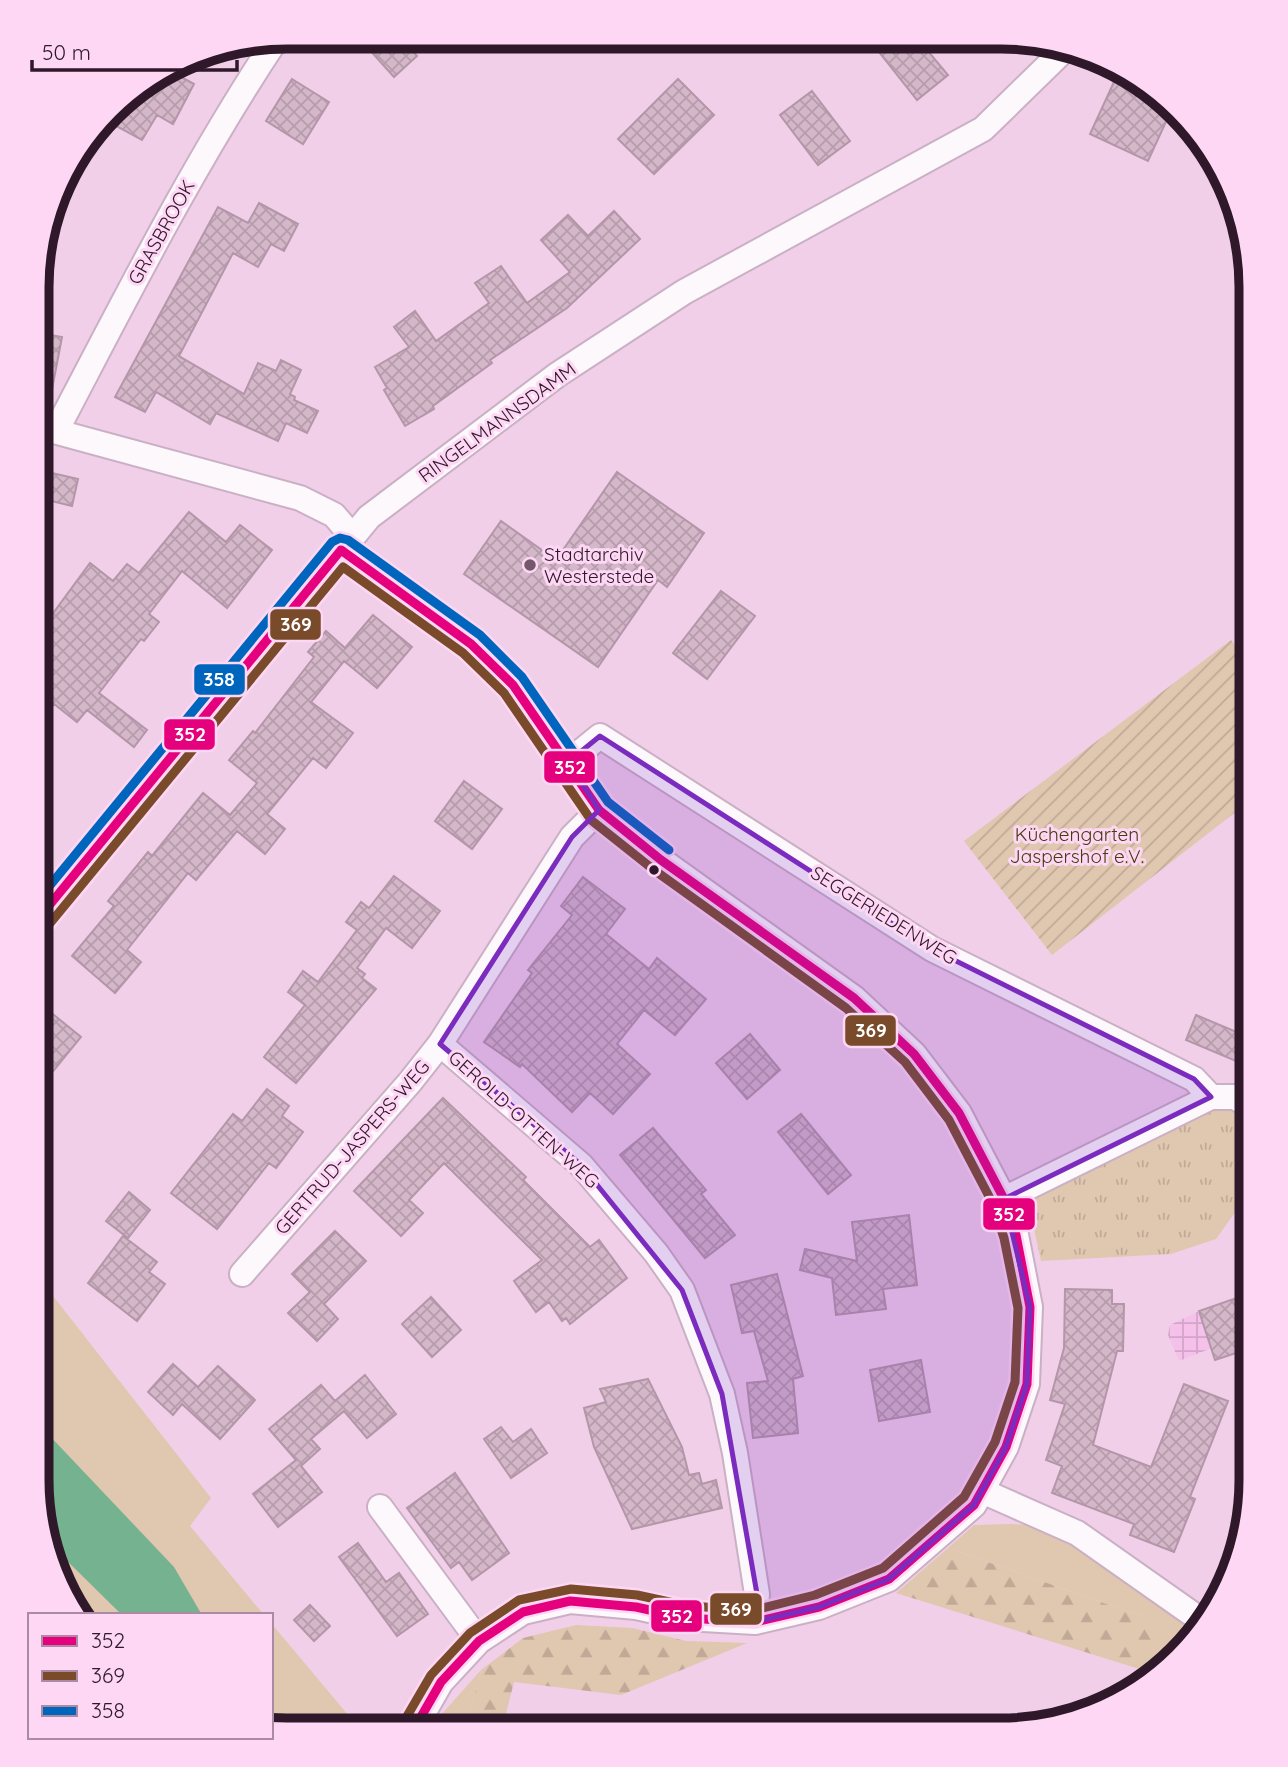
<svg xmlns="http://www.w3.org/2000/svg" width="1288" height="1767" font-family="Quicksand,sans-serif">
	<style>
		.industrial { fill: url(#industrial-grid) }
		.grass { fill: #e0c7af }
		.forest { fill: url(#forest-firs) }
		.park { fill: url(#park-tufts) }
		.garden { fill: url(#garden-furrows) }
		.water { fill: #75b290 }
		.building { fill: url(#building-cross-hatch); stroke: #b396a8; stroke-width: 2 }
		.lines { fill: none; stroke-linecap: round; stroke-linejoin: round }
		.minor-casing { stroke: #cab0c4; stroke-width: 28 }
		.minor { stroke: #fdf8fc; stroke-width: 24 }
		.bus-1-casing { stroke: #fdd7f4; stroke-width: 14 }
		.bus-2-casing { stroke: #fdd7f4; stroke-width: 14 }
		.bus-3-casing { stroke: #fdd7f4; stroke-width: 14 }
		.bus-1 { stroke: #e5007d; stroke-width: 9 }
		.bus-2 { stroke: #7a4b2a; stroke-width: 9 }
		.bus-3 { stroke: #0065bd; stroke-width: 9 }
		.marked { fill: #7b2cbf; fill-opacity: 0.2; stroke: #7b2cbf; stroke-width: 5; stroke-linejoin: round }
		.poi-dot { fill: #73586d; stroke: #fdd7f4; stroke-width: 2.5 }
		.bus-dot { fill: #2f182a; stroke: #fdd7f4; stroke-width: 2.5 }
		.labels { text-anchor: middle; stroke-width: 6; stroke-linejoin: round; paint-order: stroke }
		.street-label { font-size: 19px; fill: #2f182a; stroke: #fdd7f4 }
		.poi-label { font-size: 19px; fill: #2f182a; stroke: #fdd7f4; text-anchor: start }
		.park-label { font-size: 19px; fill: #463b0d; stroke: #fdd7f4 }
		.rim { fill: none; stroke: #2f182a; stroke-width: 9 }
		.line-badge { stroke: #fdd7f4; stroke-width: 2.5 }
		.badge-label { font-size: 19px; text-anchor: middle; font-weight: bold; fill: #fff }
	</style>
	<defs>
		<pattern id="industrial-grid" width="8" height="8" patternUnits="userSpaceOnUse" patternTransform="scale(1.75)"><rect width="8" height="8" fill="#f5c1ea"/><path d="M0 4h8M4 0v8" fill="none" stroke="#d2a5c9"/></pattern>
		<pattern id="forest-firs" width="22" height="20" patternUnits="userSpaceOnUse" patternTransform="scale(1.75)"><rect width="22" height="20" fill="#e0c7af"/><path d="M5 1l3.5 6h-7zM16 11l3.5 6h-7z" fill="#c0aa97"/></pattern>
		<pattern id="park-tufts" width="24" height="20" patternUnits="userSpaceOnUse" patternTransform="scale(1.75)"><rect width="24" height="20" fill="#e0c7af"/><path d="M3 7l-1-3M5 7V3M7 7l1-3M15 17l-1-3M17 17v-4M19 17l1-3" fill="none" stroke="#c0aa97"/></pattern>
		<pattern id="garden-furrows" width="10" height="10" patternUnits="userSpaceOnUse" patternTransform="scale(1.75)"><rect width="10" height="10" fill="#e0c7af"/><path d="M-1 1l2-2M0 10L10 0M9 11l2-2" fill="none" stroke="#c0aa97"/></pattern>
		<pattern id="building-cross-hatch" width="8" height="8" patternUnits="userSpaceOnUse" patternTransform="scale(1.75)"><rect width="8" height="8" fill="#d4b7c8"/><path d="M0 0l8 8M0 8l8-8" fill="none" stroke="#b69dac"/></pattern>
	</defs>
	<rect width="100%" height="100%" fill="#f1cfe9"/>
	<!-- industrial -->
	<path class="industrial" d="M1199,1311l13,37 -33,13 -11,-26 2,-10z"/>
	<!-- grass -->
	<path class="grass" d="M46,1287l165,211 -21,28 74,89h-180l-21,-24 -26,-111v-184z
		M1011,1524l34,2 42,21 107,85 -13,12 -32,-25 -201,-71 26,-23z
		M271,1623l88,105h-88z
		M481,1670l-15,59h-30l5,-14z"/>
	<!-- forest -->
	<path class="forest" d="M948,1548l201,71 32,25 -32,28 -253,-79z
		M576,1625l56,3 54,13 61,2 -126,52 -107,-13 -12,47h-36l15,-59 42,-32z"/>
	<!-- park -->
	<path class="park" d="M1196,1105l55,3v82l-35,49 -45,15 -130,7 -12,-56 2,-20z"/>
	<!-- garden -->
	<path class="garden" d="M1231,640l20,26v134l-199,155 -88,-114z"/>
	<!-- water -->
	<path class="water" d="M47,1433l127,134 28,48h-80l-70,-69 -15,-66v-42z"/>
	<!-- building -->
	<path class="building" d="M358,37h42l17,19 -23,21z
		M868,38l50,1 30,36 -31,25z
		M170,71l24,13 -21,40 -16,-9 -15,25 -37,-20 17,-21z
		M1119,71l21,8 30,34 -22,48 -58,-27z
		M292,79l37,23 -26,42 -37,-23z
		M678,79l36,36 -60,59 -36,-35z
		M812,91l38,50 -32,24 -38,-50z
		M259,203l39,21 -14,27 -13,-7 -13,23 -25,-14 -54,103 65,38 14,-31 18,8 5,-11 20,10 -11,24 5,3 -1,3 24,11 -11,22 -21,-10 -8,18 -62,-28 -6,11 -54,-32 -11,20 -30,-15 103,-190 30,16z
		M614,211l26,28 -73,69 -77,52 2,3 -59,43 1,3 -29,17 -21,-36 3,-2 -12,-21 34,-20 -15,-20 21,-16 21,30 53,-38 -14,-20 26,-17 26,37 43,-31 -29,-32 27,-25 20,21z
		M39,333l23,4 -12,63 -11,-1z
		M39,470l39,9 -6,27 -33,-8z
		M617,472l87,61 -37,54 -9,-7 -60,87 -134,-93 37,-53 55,39z
		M189,512l37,30 14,-17 32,25 -45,58 -45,-37 -33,43 10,8 -15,19 -3,-2 -42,54 48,37 -13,17 -47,-37 -10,12 -23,-18 -16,21v-119l13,10 39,-53 23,18 14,-17 12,9z
		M721,591l34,25 -48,63 -34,-26z
		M373,615l39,32 -35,41 -33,-27 -33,41 42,31 -27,35 -13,-10 -46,56 18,15 -20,25 -28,-23 -41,49 -8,-7 -61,77 14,12 -26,31 -43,-37 42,-50 -6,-5 40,-49 4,4 51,-63 27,22 27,-32 -28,-23 24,-29 2,2 59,-76 -6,-5 18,-21 19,17z
		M464,781l38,28 -30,40 -37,-28z
		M394,876l46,35 -28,37 -26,-20 -29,40 8,6 -3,4 14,11 -80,94 -32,-26 41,-52 -17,-13 15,-21 15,11 39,-52 -11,-8 15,-20 8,6z
		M583,877l42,32 -19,25 43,35 8,-11 49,41 -31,36 -31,-25 -27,34 33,30 -37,40 -23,-21 -18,19 -50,-48 -2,3 -36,-25 48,-69 -4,-3 44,-55 -11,-9z
		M38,1002l43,35 -44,54 1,-42z
		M1196,1015l55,23 -8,26 -57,-24z
		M750,1034l30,36 -33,29 -31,-36z
		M267,1089l22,17 -7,10 21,16 -27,36 -7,-5 -52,66 -46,-36 62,-79 9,7z
		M443,1098l83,79 -3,3 67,67 9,-7 28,38 -57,46 -4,-6 -4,3 -13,-19 -13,10 -22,-31 28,-21 -98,-97 -35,37 14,13 -22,23 -47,-45z
		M801,1114l50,61 -23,19 -50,-62z
		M653,1128l53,62 -5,4 34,41 -30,23 -85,-103z
		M129,1192l21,18 -22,28 -22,-17z
		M909,1215l8,70 -34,4 3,20 -50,6 -4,-37 -32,-8 5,-21 52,12 -5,-39z
		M335,1231l31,30 -42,43 14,15 -21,22 -29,-28 22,-21 -18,-18z
		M123,1236l34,26 -8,10 16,12 -28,37 -49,-38z
		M777,1274l26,102 -10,3 5,54 -45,5 -6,-55 21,-2 -14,-50 -12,2 -11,-48z
		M1065,1289l47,1v14h12l-1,47h-6l-24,94 58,22 33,-83 44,17 -38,96 5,2 -21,53 -44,-17 4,-11 -82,-31 10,-27 -16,-6 19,-56 -15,-4 14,-52z
		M1251,1293v55l-36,12 -16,-49z
		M431,1297l30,33 -29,27 -30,-33z
		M921,1360l9,52 -51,9 -9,-51z
		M173,1364l25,23 20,-21 37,34 -35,39 -38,-35 -9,11 -25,-23z
		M365,1375l31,39 -29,24 -23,-27 -33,28 9,10 -19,17 21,26 -44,35 -25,-33 43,-34 -27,-31 52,-44 14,16z
		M648,1379l34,68 7,28 10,-2 3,11 14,-4 6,28 -90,21 -38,-82 -10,-39 22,-6 -6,-13z
		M501,1427l12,15 18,-13 16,24 -36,25 -27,-39z
		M455,1473l54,80 -37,27 -13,-18 -8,6 -44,-60z
		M358,1543l28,39 13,-9 29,41 -31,22 -58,-79z
		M310,1605l20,21 -16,15 -20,-21z"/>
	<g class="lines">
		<!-- minor casing -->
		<g class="minor-casing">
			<path id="minor" d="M39,427l261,71 34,17 18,21
				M56,431c70,-133 137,-267 221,-393
				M341,550l130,94 42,41 86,125 62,50 193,138 60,56 45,59 45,86 12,36 14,72 -3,77 -21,63 -32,58 -85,74 -70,28 -64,15 -69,-4 -50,-11 -66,-6 -47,11 -44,29 -38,41 -27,47
				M568,762l32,-26 332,213 262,130 17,18
				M38,919l331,-402 188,-142 127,-83 299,-163 81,-79
				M440,1044l141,121 75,88 26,37 40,104 13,59 22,141 -2,28
				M1004,1199l207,-102h24l16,10
				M242,1274l168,-192 30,-38 132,-207 27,-27
				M982,1491l95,42 128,90
				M380,1507l99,134"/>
		</g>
		<!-- minor -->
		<use href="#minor" class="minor"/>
		<!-- bus-1 casing -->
		<g class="bus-1-casing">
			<path id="bus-1" d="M341,550l130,94 42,41 86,125 62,50 193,138 60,56 45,59 45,86 12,36 14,72 -3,77 -21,63 -32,58 -85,74 -70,28 -64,15 -69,-4 -50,-11 -66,-6 -47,11 -44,29 -38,41 -27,47
				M38,919l303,-369"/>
		</g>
		<!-- bus-2 casing -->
		<g class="bus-2-casing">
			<path id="bus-2" d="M47,927l296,-360 120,86 41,40 87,127 63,50 192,138 59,54 44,58 44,84 11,34 14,70 -3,74 -20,60 -31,55 -81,71 -68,27 -61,15 -66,-4 -51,-11 -66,-6 -52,11 -49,33 -39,42 -28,48"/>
		</g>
		<!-- bus-3 casing -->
		<g class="bus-3-casing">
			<path id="bus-3" d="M38,900l294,-358 8,-4 8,2 132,95 42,42 86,125 61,48"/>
		</g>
		<!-- bus-1 -->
		<use href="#bus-1" class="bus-1"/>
		<!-- bus-2 -->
		<use href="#bus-2" class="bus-2"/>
		<!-- bus-3 -->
		<use href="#bus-3" class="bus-3"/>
	</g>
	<!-- marked area -->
	<path class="marked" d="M600,736l332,213 262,130 17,18 -207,102 26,108 -3,77 -21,63 -32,58 -85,74 -70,28 -64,15 2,-28 -35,-200 -40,-104 -101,-125 -141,-121 132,-207 27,-27 -31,-48z"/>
	<!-- markers -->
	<circle class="poi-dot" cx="530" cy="565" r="7"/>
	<circle class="bus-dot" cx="654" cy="870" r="6"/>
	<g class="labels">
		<!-- street labels -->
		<g class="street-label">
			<text transform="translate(161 232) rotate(-61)" y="7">GRASBROOK</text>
			<text transform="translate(497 422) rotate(-36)" y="7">RINGELMANNSDAMM</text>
			<text transform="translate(884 915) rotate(32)" y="7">SEGGERIEDENWEG</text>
			<text transform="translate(524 1119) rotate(42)" y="7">GEROLD-OTTEN-WEG</text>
			<text transform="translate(352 1147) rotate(-49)" y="7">GERTRUD-JASPERS-WEG</text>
		</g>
		<!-- poi labels -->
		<g class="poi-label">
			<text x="544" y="561">Stadtarchiv<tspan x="544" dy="22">Westerstede</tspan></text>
		</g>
		<!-- park labels -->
		<g class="park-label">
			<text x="1077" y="841">Küchengarten<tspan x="1077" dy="22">Jaspershof e.V.</tspan></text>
		</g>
	</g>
	<!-- crop -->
	<path d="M0 0H1288V1767H0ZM287 49H1001A238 238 0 0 1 1239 287V1480A238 238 0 0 1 1001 1718H287A238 238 0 0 1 49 1480V287A238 238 0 0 1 287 49Z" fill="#fdd7f4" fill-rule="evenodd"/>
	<path class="rim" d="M287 49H1001A238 238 0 0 1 1239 287V1480A238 238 0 0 1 1001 1718H287A238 238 0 0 1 49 1480V287A238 238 0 0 1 287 49Z"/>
	<g class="line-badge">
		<rect x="269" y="608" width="53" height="33" rx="7" fill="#7a4b2a"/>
		<rect x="193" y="663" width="53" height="33" rx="7" fill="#0065bd"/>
		<rect x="163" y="718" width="53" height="33" rx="7" fill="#e5007d"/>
		<rect x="543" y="750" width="53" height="34" rx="7" fill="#e5007d"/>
		<rect x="844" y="1014" width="53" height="33" rx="7" fill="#7a4b2a"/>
		<rect x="982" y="1197" width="54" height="34" rx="7" fill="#e5007d"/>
		<rect x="709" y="1592" width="54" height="34" rx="7" fill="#7a4b2a"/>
		<rect x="650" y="1599" width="53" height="34" rx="7" fill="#e5007d"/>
	</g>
	<g class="badge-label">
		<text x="296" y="631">369</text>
		<text x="219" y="686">358</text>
		<text x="190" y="741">352</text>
		<text x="570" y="774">352</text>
		<text x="871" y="1037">369</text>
		<text x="1009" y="1221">352</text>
		<text x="736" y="1616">369</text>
		<text x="677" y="1623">352</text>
	</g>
	<!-- legend -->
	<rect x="28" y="1613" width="245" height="126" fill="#fdd7f4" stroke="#ab8ba3" stroke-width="2"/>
	<rect x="42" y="1636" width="35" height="10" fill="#e5007d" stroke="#ab8ba3" stroke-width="2"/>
	<text x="91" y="1648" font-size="21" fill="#2f182a">352</text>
	<rect x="42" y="1671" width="35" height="10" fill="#7a4b2a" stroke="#ab8ba3" stroke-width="2"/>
	<text x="91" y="1683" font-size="21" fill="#2f182a">369</text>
	<rect x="42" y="1706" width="35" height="10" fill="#0065bd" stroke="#ab8ba3" stroke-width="2"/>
	<text x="91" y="1718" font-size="21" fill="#2f182a">358</text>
	<!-- scale -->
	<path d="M32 60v10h205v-10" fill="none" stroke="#2f182a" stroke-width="3.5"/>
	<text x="42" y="60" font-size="21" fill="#2f182a" stroke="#fdd7f4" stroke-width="5" paint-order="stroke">50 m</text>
</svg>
